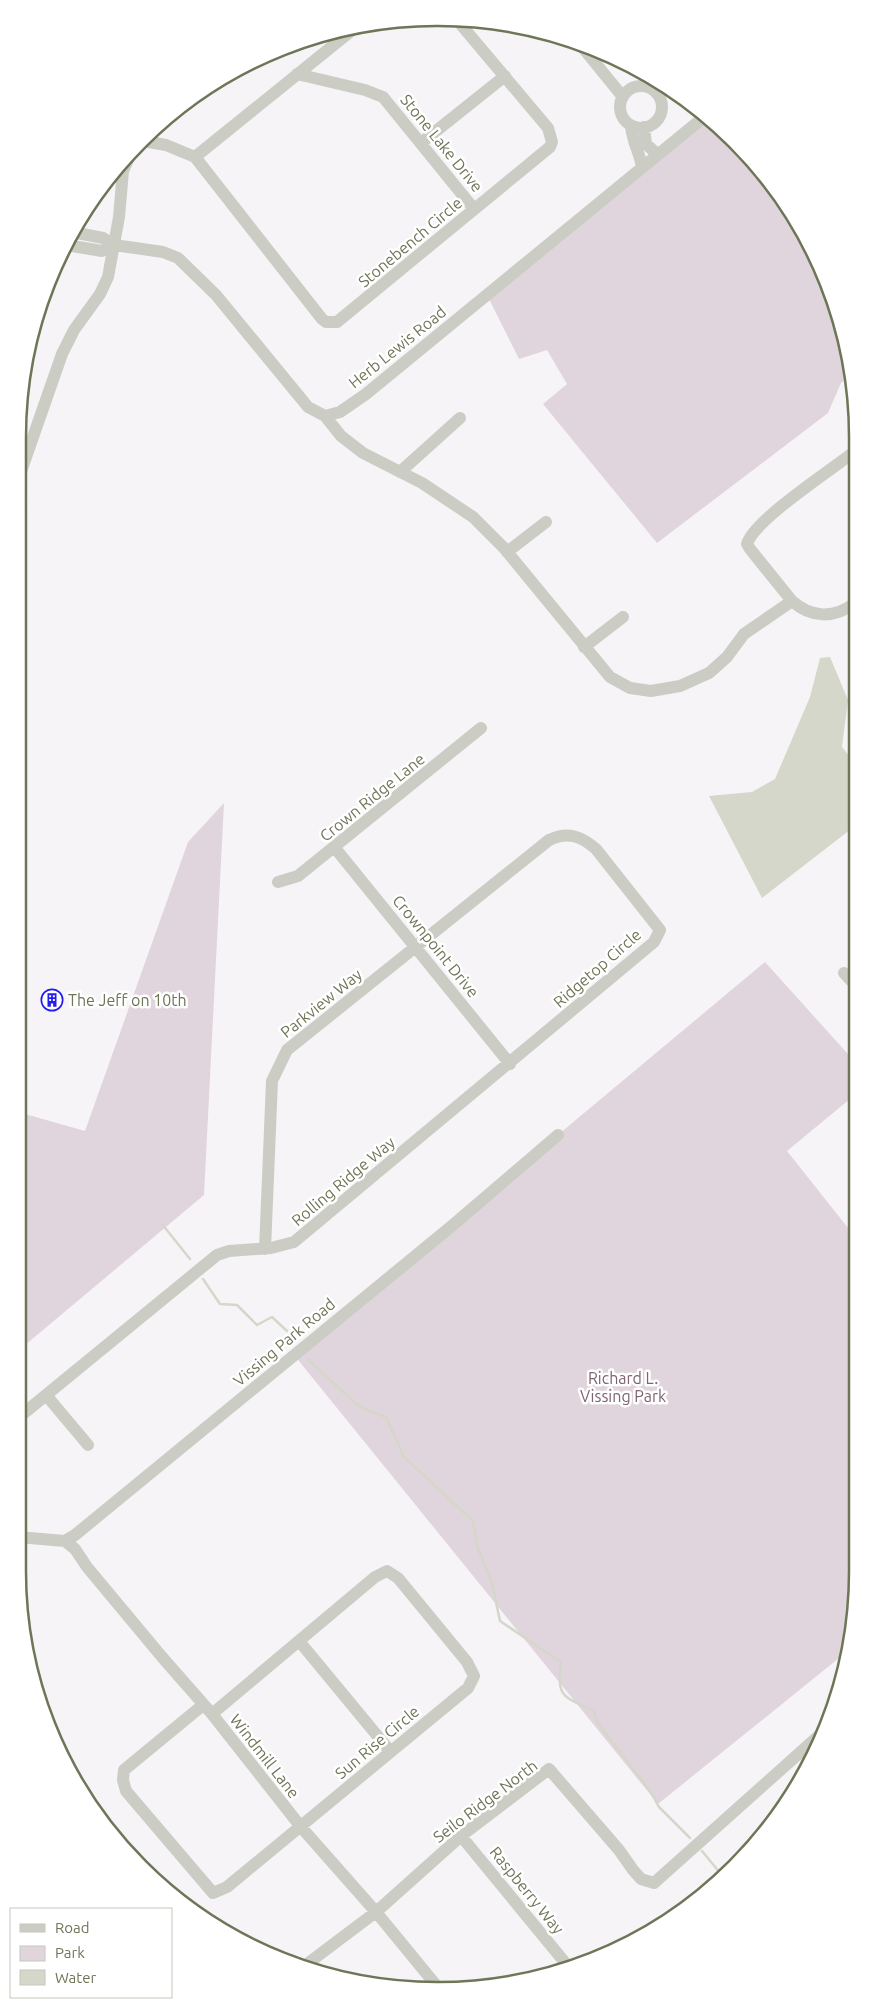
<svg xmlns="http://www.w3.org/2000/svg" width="875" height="2008" font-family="Ubuntu,sans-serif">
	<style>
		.green { fill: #e0d5dc }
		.water { fill: #d5d7ca }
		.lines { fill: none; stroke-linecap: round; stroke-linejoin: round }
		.stream { stroke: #d5d7ca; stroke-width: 2.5 }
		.minor { stroke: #cbcdc5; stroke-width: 12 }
		.labels { text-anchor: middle; stroke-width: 5; stroke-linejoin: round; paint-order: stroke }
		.street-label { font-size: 16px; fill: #6e7658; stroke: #fff }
		.poi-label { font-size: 16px; fill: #6e7658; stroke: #fff; text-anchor: start }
		.park-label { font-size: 16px; fill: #7e646f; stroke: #fff }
		.rim { fill: none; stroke: #6e7658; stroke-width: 2.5 }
	</style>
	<rect width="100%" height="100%" fill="#f7f4f8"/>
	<!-- green -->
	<path class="green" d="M703,117l50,44 72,116 27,98 -11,8 -13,30 -171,130 -114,-139 24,-20 -20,-34 -28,9 -32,-64z
		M224,803l-20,392 -186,156v-239l67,19 103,-289z
		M765,962l91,101v31l-69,57 69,87 1,332 -13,84 -186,150 -364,-449z"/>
	<!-- water -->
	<path class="water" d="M830,657l18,43 -6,47 13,16v63l-93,72 -53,-102 43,-4 23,-13 35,-82 10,-39z"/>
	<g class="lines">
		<!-- stream -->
		<path class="stream" d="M162,1224l28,35
			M203,1279l17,25 17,1 20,20 15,-8 15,14
			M308,1360l52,47 26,10 18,40 69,64 4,25 15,37 8,38 61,41c-5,37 3,34 33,49l3,11 53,69 9,16 31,31
			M702,1851l19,23"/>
		<!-- minor -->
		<path class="minor" d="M579,43l44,54
			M297,74l68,16 18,7 91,112
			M620 107a21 21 0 1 1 42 0a21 21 0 1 1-42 0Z
			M631,125c1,18 9,27 11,43
			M644,127l2,17 12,11
			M143,141l23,4 29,12 127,162 4,3h11l213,-175 2,-5 -4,-14 -91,-108
			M421,143l84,-67
			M195,157l161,-130
			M72,232l31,6 11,7 49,7 15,6 38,37 92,112 17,9 15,-4 26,-18 338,-277
			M66,245l36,6 12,-6
			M325,416l16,20 22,17 59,30 51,34 31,31 106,129 20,11 21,3 29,-5 29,-13 18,-16 17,-23 48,-33 -42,-52 -3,-5c7,-24 84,-74 107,-92
			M400,472l60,-54
			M18,480l44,-126 12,-24 26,-36 8,-17 11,-60 4,-46 9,-20
			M507,552l39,-30
			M792,601c19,17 42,18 63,2
			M584,647l39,-30
			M335,848l175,216
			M278,882l20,-6 183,-148
			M844,973l12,13
			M46,1395l42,50
			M18,1418l199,-163 12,-4 42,-3 23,-6 360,-300 6,-12 -64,-81c-15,-13 -28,-18 -47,-9l-262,210 -15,31 -7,168
			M18,1537l47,4 10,-6 378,-310 105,-90
			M65,1541l10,8 12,18 75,90 50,57 89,113 75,85 64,78
			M299,1641l91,110
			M203,1705l-79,65 -1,10 3,11 87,102 14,-6 241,-199 6,-12 -7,-14 -69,-84 -11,-7 -12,6 -163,137
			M461,1836l106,129
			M307,1964l69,-52 85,-76 88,-67 70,81 14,20 8,9 13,4 169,-151"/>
	</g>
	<!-- icons -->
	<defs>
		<g id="building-ring" transform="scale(1.125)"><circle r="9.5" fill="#fff" stroke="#231def" stroke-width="1.5"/><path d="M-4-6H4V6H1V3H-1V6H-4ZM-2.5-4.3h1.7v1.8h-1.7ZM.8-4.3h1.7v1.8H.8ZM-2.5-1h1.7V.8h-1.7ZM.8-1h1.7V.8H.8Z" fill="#231def"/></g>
	</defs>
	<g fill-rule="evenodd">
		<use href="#building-ring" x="52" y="1000"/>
	</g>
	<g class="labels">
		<!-- street labels -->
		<g class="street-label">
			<text transform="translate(442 143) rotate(51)" y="6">Stone Lake Drive</text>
			<text transform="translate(410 242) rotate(-40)" y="6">Stonebench Circle</text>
			<text transform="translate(397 347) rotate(-39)" y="6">Herb Lewis Road</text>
			<text transform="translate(372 797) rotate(-39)" y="6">Crown Ridge Lane</text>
			<text transform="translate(436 946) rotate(51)" y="6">Crownpoint Drive</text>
			<text transform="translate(597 968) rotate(-41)" y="6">Ridgetop Circle</text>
			<text transform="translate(321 1003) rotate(-39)" y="6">Parkview Way</text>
			<text transform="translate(343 1181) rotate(-40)" y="6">Rolling Ridge Way</text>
			<text transform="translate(284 1342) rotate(-40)" y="6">Vissing Park Road</text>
			<text transform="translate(377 1742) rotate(-40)" y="6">Sun Rise Circle</text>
			<text transform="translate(265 1756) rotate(52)" y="6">Windmill Lane</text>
			<text transform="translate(485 1801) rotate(-37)" y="6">Seilo Ridge North</text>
			<text transform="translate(527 1890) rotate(51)" y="6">Raspberry Way</text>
		</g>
		<!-- poi labels -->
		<g class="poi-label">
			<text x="68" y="1006">The Jeff on 10th</text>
		</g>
		<!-- park labels -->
		<g class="park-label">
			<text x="623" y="1384">Richard L.<tspan x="623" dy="18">Vissing Park</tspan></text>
		</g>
	</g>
	<!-- crop -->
	<path d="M0 0H875V2008H0ZM437 26H438A411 411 0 0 1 849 437V1571A411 411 0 0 1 438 1982H437A411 411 0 0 1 26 1571V437A411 411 0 0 1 437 26Z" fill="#fff" fill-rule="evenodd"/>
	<path class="rim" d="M437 26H438A411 411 0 0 1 849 437V1571A411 411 0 0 1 438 1982H437A411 411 0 0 1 26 1571V437A411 411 0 0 1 437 26Z"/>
	<!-- legend -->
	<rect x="10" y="1908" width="162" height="90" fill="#ffffff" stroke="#c5c8bc"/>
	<rect x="20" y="1924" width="25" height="8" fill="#cbcdc5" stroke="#c5c8bc"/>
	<text x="55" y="1933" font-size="15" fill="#6e7658">Road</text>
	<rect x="20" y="1946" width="25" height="15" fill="#e0d5dc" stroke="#c5c8bc"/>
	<text x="55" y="1958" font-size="15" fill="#6e7658">Park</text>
	<rect x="20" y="1970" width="25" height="15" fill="#d5d7ca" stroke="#c5c8bc"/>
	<text x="55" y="1983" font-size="15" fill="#6e7658">Water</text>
</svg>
